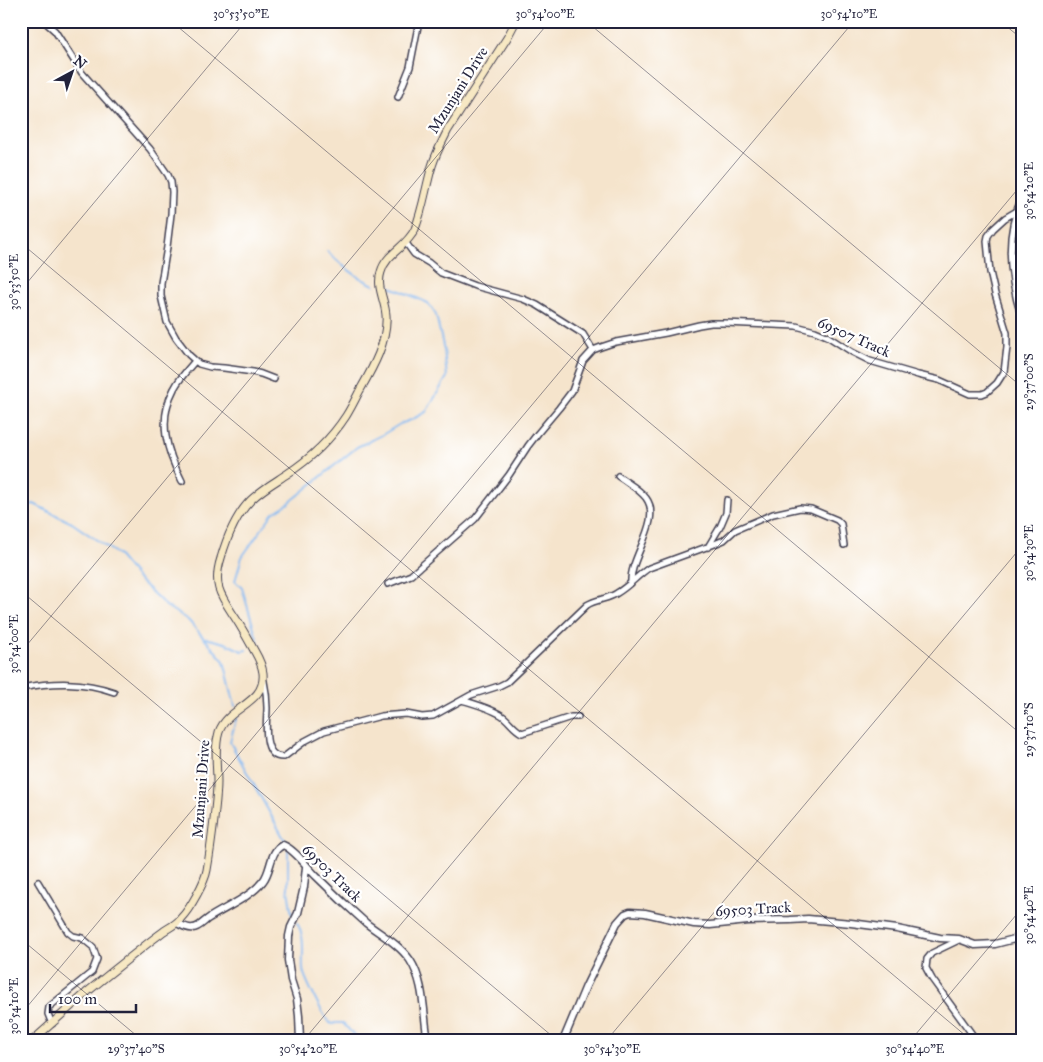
<svg xmlns="http://www.w3.org/2000/svg" width="1043" height="1062" font-family="'IM FELL Great Primer',serif">
	<style>
		.lines { fill: none; stroke-linecap: round; stroke-linejoin: round }
		.stream { stroke: #80b6ef; stroke-width: 2 }
		.minor-casing { stroke: #423f51; stroke-width: 8 }
		.tertiary-casing { stroke: #423f51; stroke-width: 9 }
		.secondary-casing { stroke: #423f51; stroke-width: 9 }
		.minor { stroke: #fff; stroke-width: 5 }
		.tertiary { stroke: #fff; stroke-width: 6 }
		.secondary { stroke: #f7e8c3; stroke-width: 7 }
		.ticks { fill: none; stroke: #22223b; stroke-width: 1; stroke-opacity: 0.45 }
		.labels { text-anchor: middle; stroke-width: 4.5; stroke-linejoin: round; paint-order: stroke }
		.street-label { font-size: 15px; fill: #22223b; stroke: #fff }
		.neatline { fill: none; stroke: #22223b; stroke-width: 2 }
		.ticks-label { font-size: 12px; text-anchor: middle; fill: #22223b }
	</style>
	<rect width="100%" height="100%" fill="#fff"/>
	<filter id="ink" filterUnits="userSpaceOnUse"><feTurbulence type="fractalNoise" baseFrequency=".02" numOctaves="2"/><feDisplacementMap in="SourceGraphic" scale="10" xChannelSelector="R" yChannelSelector="G"/><feConvolveMatrix kernelMatrix="1 2 1 2 8 2 1 2 1" color-interpolation-filters="sRGB"/></filter>
	<filter id="wash" filterUnits="userSpaceOnUse"><feTurbulence type="fractalNoise" baseFrequency=".0096" numOctaves="4" result="noise"/><feDisplacementMap in="SourceGraphic" scale="20" xChannelSelector="R" yChannelSelector="G"/><feGaussianBlur stdDeviation="1.12" result="paint"/><feColorMatrix in="noise" values="0 0 0 0 0 0 0 0 0 0 0 0 0 0 0 0 0 1.4 0 .05"/><feComposite in="paint" operator="in"/></filter>
	<g filter="url(#wash)">
		<rect width="100%" height="100%" fill="#f5e4cc"/>
		<g class="lines">
			<!-- stream -->
			<path class="stream" d="M327,251c14,14 28,26 47,34
				M21,504l3,2 10,-2 38,19 45,31 19,23 30,29 22,14 36,41 11,45
				M205,638l20,5 17,8 5,-1
				M258,642l-16,-54 -7,-7 7,-24 31,-44 16,-10 68,-56 25,-12 18,-11 11,-4 15,-8 21,-35 -3,-27 -8,-35 -8,-12 -32,-14 -12,-4
				M237,715l-7,27 57,102
				M288,850v40l4,25
				M297,923c9,15 5,30 6,46 0,7 21,48 26,53 1,1 2,2 4,2l2,-1h8l16,18"/>
		</g>
	</g>
	<g filter="url(#ink)">
		<g class="lines">
			<!-- minor casing -->
			<g class="minor-casing">
				<path id="minor" d="M44,21l11,10 27,42 68,76 18,26 3,7 1,10 -1,22 -4,33 -6,36v13l6,26 9,16 13,17 10,9 11,3 14,1 29,4 8,2 13,5
					M398,97l12,-30 9,-46
					M406,243l8,11 15,9 12,10 34,13 48,13 14,6 46,29 10,16
					M618,476c8,6 23,14 28,22 17,22 -17,60 -15,85
					M182,481c-15,-29 -25,-60 -8,-92 5,-10 13,-19 21,-28
					M708,547l12,-20 6,-14 1,-13
					M388,584l23,-9 64,-56 34,-44 19,-29 10,-13 21,-25 13,-17 11,-30 10,-11 8,-3 15,-5 50,-9 33,-8 12,-2h14l71,3 19,5 12,5 25,16 18,9 48,14 21,5 31,14h12l5,-2 10,-9 7,-11 3,-25v-14l-12,-39 -5,-22 -3,-31 1,-5 5,-7 12,-11 12,-7
					M264,681c2,9 3,17 3,27 0,13 -6,51 17,49l21,-16 19,-10 57,-15 25,-2 16,3 11,-1 38,-21 28,-9 8,-4 80,-77c10,-6 22,-6 30,-12 12,-7 21,-18 32,-25l63,-23 12,-5 11,-10 38,-16 27,-6 11,1 26,11 4,4 3,21
					M21,688c32,-6 62,-7 93,4
					M462,700c13,4 32,9 42,17 7,6 10,12 18,16l49,-16h7
					M38,882l30,50 5,4 9,2 11,9 4,12 -5,13 -43,35 -1,7 4,10
					M959,940l-27,13 -5,6 -1,9 6,11 45,62"/>
			</g>
			<!-- tertiary casing -->
			<g class="tertiary-casing">
				<path id="tertiary" d="M1019,21l3,3
					M1022,199c-18,38 -12,80 0,118
					M180,920l-1,4c4,2 9,5 14,4 6,0 11,-7 16,-10 17,-11 42,-21 54,-37 9,-11 6,-30 20,-36 11,4 24,22 33,31 16,16 33,32 50,47 14,11 33,21 44,37 15,23 13,54 18,81
					M300,1041l-1,-25 -2,-17 -6,-19 -3,-20 1,-24 2,-9 7,-14 6,-26 2,-20
					M563,1041l23,-55 31,-63 8,-9 5,-2 15,1 49,11 16,1 38,-4 42,-1 18,-1 43,4 46,6 43,9 19,1 16,6 20,-1 27,-7"/>
			</g>
			<!-- secondary casing -->
			<g class="secondary-casing">
				<path id="secondary" d="M32,1041c18,-16 36,-32 54,-48 18,-15 37,-30 56,-45 7,-6 14,-11 22,-17 6,-4 13,-7 17,-13 9,-9 24,-36 26,-48 3,-17 5,-33 7,-50 1,-12 3,-25 3,-38 0,-16 -3,-34 2,-50 9,-26 47,-28 44,-59 -1,-8 -4,-14 -8,-21 -6,-11 -12,-22 -19,-33 -15,-23 -24,-33 -15,-61 6,-21 15,-43 30,-58 11,-11 24,-18 36,-26 23,-15 44,-35 59,-58 5,-8 9,-16 13,-24 13,-23 29,-50 27,-77 -1,-15 -10,-28 -5,-43 5,-19 26,-25 34,-43 8,-20 11,-43 17,-63 4,-13 10,-24 16,-36l59,-92 9,-17"/>
			</g>
			<!-- minor -->
			<use href="#minor" class="minor"/>
			<!-- tertiary -->
			<use href="#tertiary" class="tertiary"/>
			<!-- secondary -->
			<use href="#secondary" class="secondary"/>
		</g>
	</g>
	<!-- ticks -->
	<path class="ticks" d="M171,21l851,714M586,21l436,366M1000,21l22,18M21,243l951,798M21,290l225,-269M21,591l537,450M21,652l529,-631M21,939l122,102M21,1014l833,-993M303,1041l719,-857M606,1041l416,-495M910,1041l112,-133"/>
	<g class="labels">
		<!-- street labels -->
		<g class="street-label">
			<text transform="translate(458 90) rotate(-58)" y="5">Mzunjani Drive</text>
			<text transform="translate(854 337) rotate(24)" y="5">69507 Track</text>
			<text transform="translate(201 789) rotate(-86)" y="5">Mzunjani Drive</text>
			<text transform="translate(332 873) rotate(44)" y="5">69503 Track</text>
			<text transform="translate(753 909) rotate(-3)" y="5">69503 Track</text>
		</g>
	</g>
	<!-- margin -->
	<rect width="1043" height="1062" fill="none" stroke="#fff" stroke-width="55"/>
	<!-- north arrow -->
	<g transform="translate(72 72) rotate(40)" stroke="#ffffff" stroke-width="4" paint-order="stroke">
	<path d="M0-4L9 19L0 12L-9 19Z" fill="#22223b"/>
	<text y="-8" font-size="14" font-weight="bold" text-anchor="middle" fill="#22223b">N</text>
	</g>
	<!-- scale -->
	<path d="M50 1004v8h86v-8" fill="none" stroke="#22223b" stroke-width="2.5"/>
	<text x="58" y="1004" font-size="15" fill="#22223b" stroke="#ffffff" stroke-width="4" paint-order="stroke">100 m</text>
	<rect x="28" y="28" width="988" height="1006" class="neatline"/>
	<g class="ticks-label">
		<text x="241" y="18">30°53'50"E</text>
		<text x="545" y="18">30°54'00"E</text>
		<text x="849" y="18">30°54'10"E</text>
		<text transform="translate(1029 191) rotate(-90)" y="4">30°54'20"E</text>
		<text transform="translate(14 282) rotate(-90)" y="4">30°53'50"E</text>
		<text transform="translate(1029 382) rotate(-90)" y="4">29°37'00"S</text>
		<text transform="translate(1029 553) rotate(-90)" y="4">30°54'30"E</text>
		<text transform="translate(14 644) rotate(-90)" y="4">30°54'00"E</text>
		<text transform="translate(1029 730) rotate(-90)" y="4">29°37'10"S</text>
		<text transform="translate(1029 915) rotate(-90)" y="4">30°54'40"E</text>
		<text transform="translate(14 1006) rotate(-90)" y="4">30°54'10"E</text>
		<text x="136" y="1053">29°37'40"S</text>
		<text x="308" y="1053">30°54'20"E</text>
		<text x="612" y="1053">30°54'30"E</text>
		<text x="915" y="1053">30°54'40"E</text>
	</g>
</svg>
